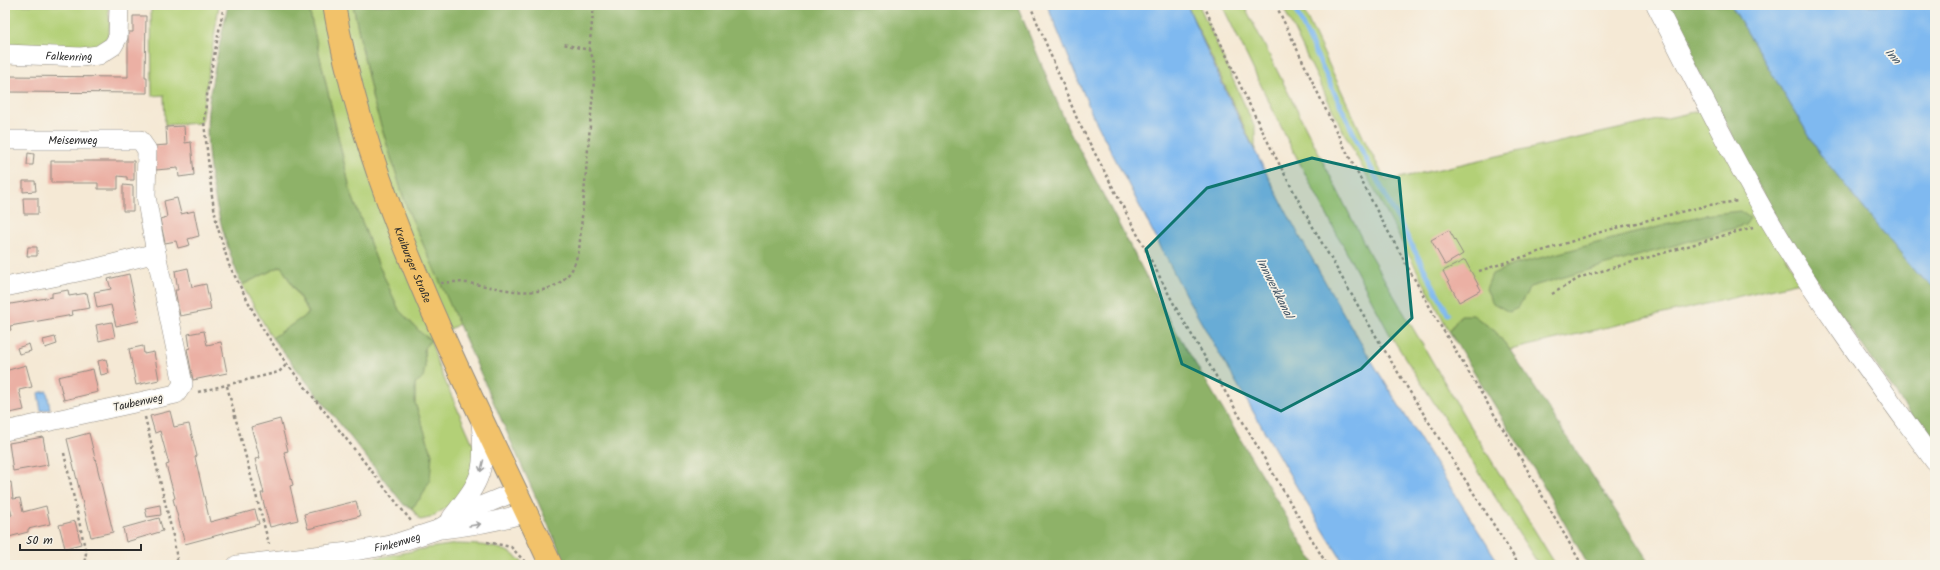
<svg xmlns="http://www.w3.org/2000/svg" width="1940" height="570" font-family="Kalam,sans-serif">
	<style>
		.green { fill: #b3d077; stroke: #6f7e51 }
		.forest { fill: #8eb268; stroke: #5c6e4a }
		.water { fill: #7fb9f0; stroke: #55728e }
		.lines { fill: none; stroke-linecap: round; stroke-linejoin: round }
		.stream { stroke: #7fb9f0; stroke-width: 5 }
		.building { fill: #ebb0a4 }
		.minor-casing { stroke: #908a80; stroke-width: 20 }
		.major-casing { stroke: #908a80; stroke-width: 24 }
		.path { stroke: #908a80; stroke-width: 2.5; stroke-dasharray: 3 3; stroke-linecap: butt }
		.minor { stroke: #fff; stroke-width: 19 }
		.major { stroke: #f2c26a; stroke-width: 22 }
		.oneway { stroke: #a0a0a0 }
		.marked { fill: #0f766e; fill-opacity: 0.2; stroke: #0f766e; stroke-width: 3; stroke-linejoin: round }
		.labels { text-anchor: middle; stroke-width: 3.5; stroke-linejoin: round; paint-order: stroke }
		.street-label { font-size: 11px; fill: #2b2b2b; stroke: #f7f3e8 }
		.water-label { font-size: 12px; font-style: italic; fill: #445666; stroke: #f7f3e8 }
	</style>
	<rect width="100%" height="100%" fill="#f7f3e8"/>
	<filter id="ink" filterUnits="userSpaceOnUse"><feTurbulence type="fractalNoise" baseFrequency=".025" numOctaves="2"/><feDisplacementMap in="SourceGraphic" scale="8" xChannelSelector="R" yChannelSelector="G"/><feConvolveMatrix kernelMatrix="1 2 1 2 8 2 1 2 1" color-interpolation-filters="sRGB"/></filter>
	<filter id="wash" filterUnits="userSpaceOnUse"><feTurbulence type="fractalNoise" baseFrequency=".012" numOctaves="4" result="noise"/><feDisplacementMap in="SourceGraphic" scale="16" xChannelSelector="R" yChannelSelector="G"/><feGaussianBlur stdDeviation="0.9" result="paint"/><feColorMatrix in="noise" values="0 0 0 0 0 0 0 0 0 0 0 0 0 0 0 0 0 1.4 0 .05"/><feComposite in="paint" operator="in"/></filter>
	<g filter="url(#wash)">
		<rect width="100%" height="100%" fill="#f5e9d5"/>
		<!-- green -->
		<path class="green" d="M5,5h103c1,18 6,32 -11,43h-92z
			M151,5h68l-18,118 -36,2 -1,-30 -12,1z
			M308,5h45l20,95 34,108 52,116 -28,16 7,25 38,86 -7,33 -20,22 -19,12 -10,2 -8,-12 10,-12 10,-42 -17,-51v-20l10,-16 -1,-19 -3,-15 -22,-23 -23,-51 -25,-66z
			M1187,5h12l56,123v22z
			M1222,5h22l125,248 101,173 86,139h-17l-150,-232 -102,-194z
			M1282,5h19l65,138 20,38 317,-71 97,172 -290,68 -15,-19 -34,-16 -12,16 -109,-206z
			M281,266l28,48 -37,24 -30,-53z
			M457,544c24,1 52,0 67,21h-185l89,-17z"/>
		<!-- forest -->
		<path class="forest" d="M228,5h80l43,188 25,66 23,51 22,23 10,7 -7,8 1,19 -2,11 -8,5v20l17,51 -2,26 -8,16 -10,12 -8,-3 -132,-167 37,-25 -28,-47 -39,19c-21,-49 -39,-121 -34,-175 4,-35 13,-70 20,-105z
			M353,5h664l50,121 99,188 149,251h-749l-159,-357 -34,-108z
			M1663,5h68l89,149 96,119 19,15v162l-153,-220z
			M1740,211l10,7 -5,7 -215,62 -12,21 -9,4 -16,-9 -7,-14 6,-15 21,-9 191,-50z
			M1461,315h12l22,16 15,19 141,215h-63l-53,-94 -86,-140z"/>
		<!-- water -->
		<path class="water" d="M1047,5h140c41,95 88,190 140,280 54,95 114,187 173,280h-155l-47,-76 -112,-193 -94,-182z
			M1731,5h204v283l-19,-15 -96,-119z
			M47,391l3,18 -9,2 -3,-18z"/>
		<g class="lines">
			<!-- stream -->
			<path class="stream" d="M1293,5l69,146 86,163"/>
		</g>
		<g id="blocks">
			<!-- building -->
			<path class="building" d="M133,16h13l-1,61h2v16l-142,-1v-16l123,1v-45h5z
				M184,126l1,17 6,-1 3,33 -15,2 -1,-9 -22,2 -3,-24 14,-1 -1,-18z
				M28,153l6,1 -1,11h-6z
				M51,161h83v19h-7v-3l-9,-1v13h-20v-6h-47z
				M23,181h12l1,10 -13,1z
				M123,185l10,1v25h-10z
				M23,198h15v16h-14z
				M177,198l4,16 13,-3 5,25 -11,3 2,6 -12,3 -2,-7 -11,2 -5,-24 7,-2 -3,-16z
				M1449,230l14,24 -18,11 -14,-25z
				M28,247h9v9h-10z
				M1465,260l16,30 -22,12 -16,-31z
				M188,268l4,19 14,-3 5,26 -31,6 -5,-26h3l-3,-19z
				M129,274l10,47 -23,5 -5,-21 -14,3 -3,-16 17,-3 -3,-10z
				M68,290l1,6 18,-3 3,15 -18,3 1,4 -63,11 1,4 -6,1v-26l47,-8v-4z
				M112,322l3,15 -16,4 -3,-16z
				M204,331l3,14 14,-3 6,31 -34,7 -6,-31 3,-1 -2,-14z
				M55,337l2,7 -12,4 -2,-8z
				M29,344l2,7 -12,3 -2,-6z
				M143,346l1,8 10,-2 5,28 -23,5 -7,-36z
				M106,359l3,14 -8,2 -3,-14z
				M26,365l6,22 -13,3 5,20 -19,4v-43z
				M93,369l5,23 -34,8 -6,-23z
				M170,411l4,16 15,-3 8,32 -2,1 15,65 45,-12 4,14 -74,20 -12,-45 2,-1 -9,-33 3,-1 -9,-33 -5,2 -5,-17z
				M280,419l8,32 -4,1 9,33 -3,1 8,34 -28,7 -9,-34h3l-9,-34 5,-1 -9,-31z
				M89,433l24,99 -22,5 -24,-98z
				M43,437l5,28 -35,6 -4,-28z
				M11,482l2,17 7,-1 3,14 23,-6 4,18 -22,5v3l-23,6v-21l7,-2 -4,-14h-3v-18z
				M356,501l4,15 -52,13 -4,-15z
				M160,505l1,10 -14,2 -2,-9z
				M159,518l4,13 -37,11 -3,-14z
				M75,521l6,23 -16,4 -6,-23z"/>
		</g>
	</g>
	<g filter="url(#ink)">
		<use href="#blocks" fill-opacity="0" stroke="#908a80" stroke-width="1"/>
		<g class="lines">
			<!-- minor casing -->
			<g class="minor-casing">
				<g id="minor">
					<path d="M1656,5c41,80 80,161 127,238 47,76 100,147 152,219"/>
					<path id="s1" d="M5,54l76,3 18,-2 14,-9 5,-9 1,-32"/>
					<path id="s2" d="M5,140h135l7,10 -1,46 10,57 27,131 -7,10 -171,37"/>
					<path d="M5,287l92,-19 59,-15"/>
					<path d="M452,517c30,-37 34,-47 29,-94"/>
					<path d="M442,529c29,-3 57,-7 84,-17"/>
					<path id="s3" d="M237,565l112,-13 42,-7 46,-15 29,-18 51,-21"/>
				</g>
			</g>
			<!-- major casing -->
			<g class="major-casing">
				<g id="major">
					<path id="s4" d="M334,5c33,196 134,381 217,560"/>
				</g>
			</g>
			<!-- path -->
			<path class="path" d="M224,5l-16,82 -4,35 8,74 5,29 12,40 33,63 25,36 124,157
				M1030,5l48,116 98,187 151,257
				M1204,5c40,93 86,184 137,271 56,99 118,193 178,289
				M1276,5l59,124 43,84 59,107 83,137 62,108
				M589,50l5,-45
				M1479,271l125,-40 105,-26 30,-4
				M441,283c4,0 10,-1 15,-1 36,1 88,27 115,-11 4,-5 5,-14 8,-20l16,-182 -2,-11 -4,-8 -26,-6
				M1552,294l29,-17 172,-50
				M227,386l42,158
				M198,392l81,-20 8,-8
				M145,417l28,119 5,29
				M64,453l22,100 -2,12
				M487,542l24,5 17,18"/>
			<!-- minor -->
			<use href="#minor" class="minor"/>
			<!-- major -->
			<use href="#major" class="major"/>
		</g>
		<!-- one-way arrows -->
		<defs><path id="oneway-shaft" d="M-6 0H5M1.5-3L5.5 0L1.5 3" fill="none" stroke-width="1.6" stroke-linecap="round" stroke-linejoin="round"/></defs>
		<g class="oneway">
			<use href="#oneway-shaft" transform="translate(482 466) rotate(104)"/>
			<use href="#oneway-shaft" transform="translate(475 525) rotate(-10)"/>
		</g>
	</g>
	<!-- marked area -->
	<path class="marked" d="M1312,158l87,20 13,140 -51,51 -80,42 -99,-47 -36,-115 61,-61z"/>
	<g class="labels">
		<!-- street labels -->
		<g class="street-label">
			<text dy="4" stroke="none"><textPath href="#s1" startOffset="64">Falkenring</textPath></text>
			<text dy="4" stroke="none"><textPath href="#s2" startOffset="68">Meisenweg</textPath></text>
			<text dy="4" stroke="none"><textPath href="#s4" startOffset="272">Kraiburger Straße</textPath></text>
			<text transform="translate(138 402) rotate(-12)" y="4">Taubenweg</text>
			<text dy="4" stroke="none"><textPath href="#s3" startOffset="162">Finkenweg</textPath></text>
		</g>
		<!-- water labels -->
		<g class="water-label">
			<text transform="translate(1893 56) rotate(48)" y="4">Inn</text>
			<text transform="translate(1275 288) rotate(63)" y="4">Innwerkkanal</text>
		</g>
	</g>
	<!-- margin -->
	<rect width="1940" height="570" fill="none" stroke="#f7f3e8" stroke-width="20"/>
	<!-- scale -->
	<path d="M20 544v6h121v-6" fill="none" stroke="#2b2b2b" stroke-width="2"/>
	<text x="26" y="544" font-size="12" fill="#2b2b2b" stroke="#f7f3e8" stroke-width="3" paint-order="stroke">50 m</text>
</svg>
